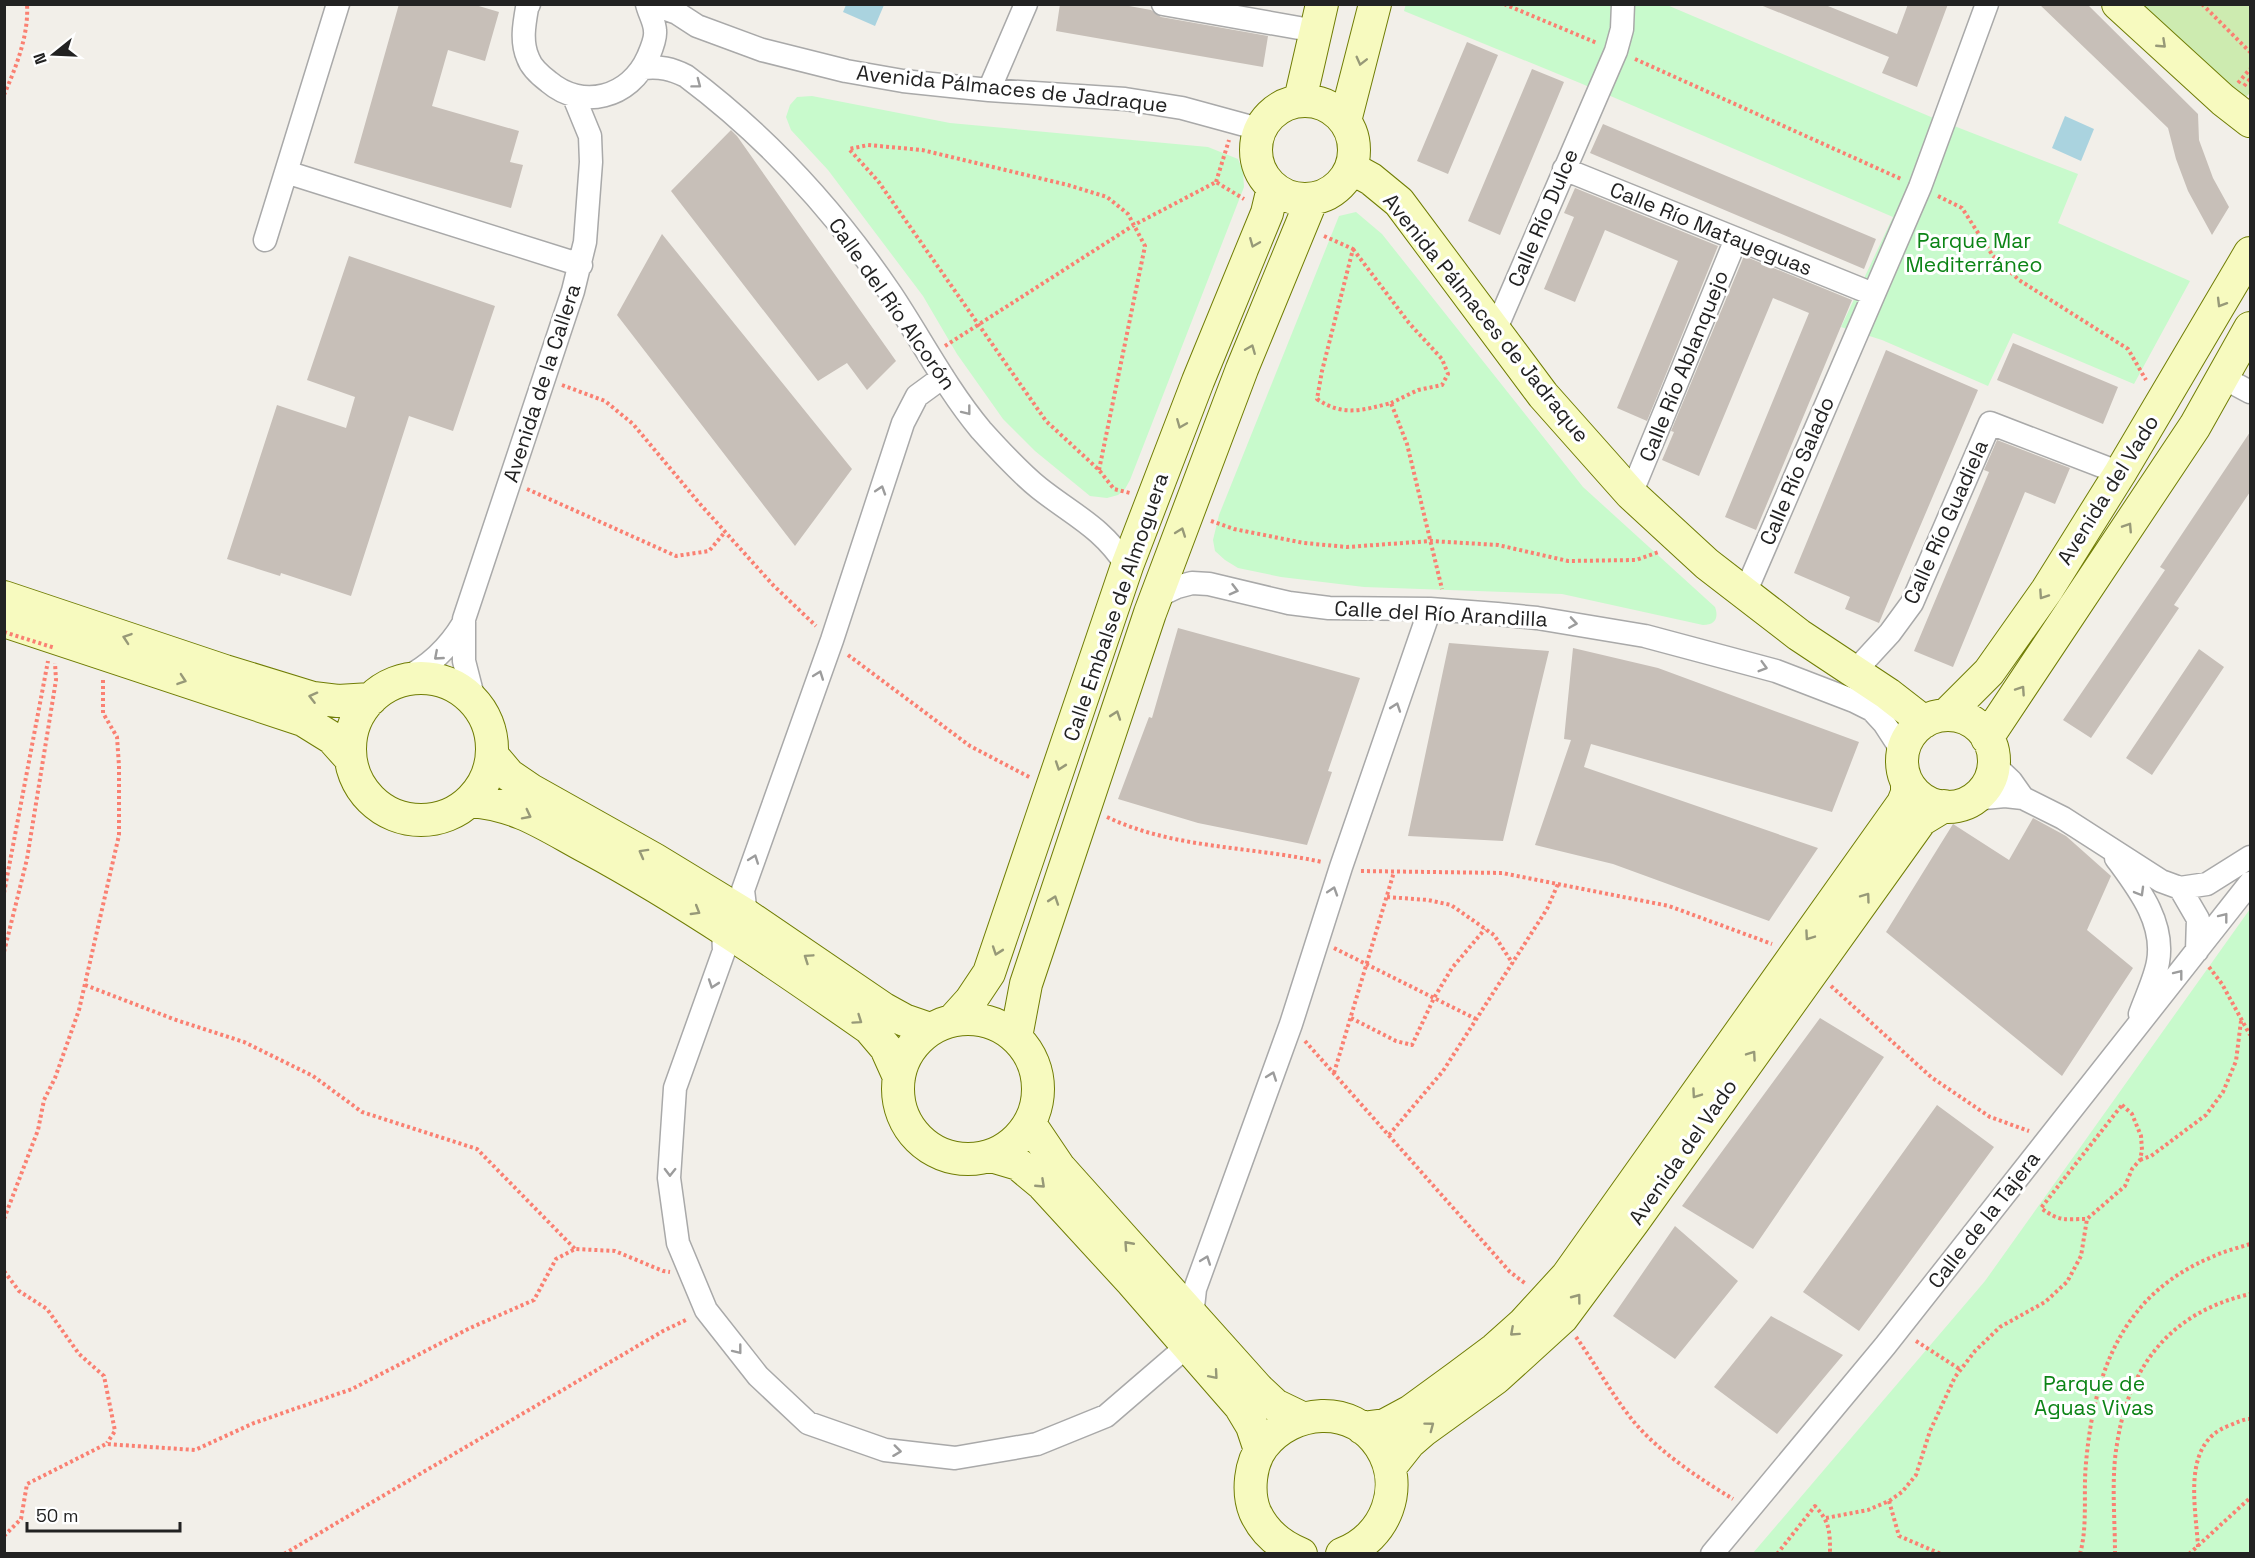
<svg xmlns="http://www.w3.org/2000/svg" width="2255" height="1558" font-family="'Space Grotesk',sans-serif">
	<style>
		.grass { fill: #cdebb0 }
		.park { fill: #c8facc }
		.water { fill: #aad3df }
		.building { fill: #c7bfb8 }
		.lines { fill: none; stroke-linecap: round; stroke-linejoin: round }
		.street-casing { stroke: #a9a9a9; stroke-width: 25 }
		.secondary-casing { stroke: #707d05; stroke-width: 34 }
		.path { stroke: #fa8072; stroke-width: 4; stroke-dasharray: 3 3; stroke-linecap: butt }
		.street { stroke: #fff; stroke-width: 22 }
		.secondary { stroke: #f7fabf; stroke-width: 32 }
		.path-bridge { stroke: #fa8072; stroke-width: 4; stroke-dasharray: 3 3; stroke-linecap: butt }
		.oneway { stroke: #979978 }
		.oneway2 { stroke: #9c9c9c }
		.labels { text-anchor: middle; stroke-width: 6; stroke-linejoin: round; paint-order: stroke }
		.street-label { font-size: 21px; fill: #222; stroke: #fff }
		.park-label { font-size: 21px; fill: #0c8416; stroke: #fff }
	</style>
	<rect width="100%" height="100%" fill="#f2efe9"/>
	<!-- grass -->
	<path class="grass" d="M2143,5h107v88l-9,9z"/>
	<!-- park -->
	<path class="park" d="M1406,4l261,1 264,112 147,57 -20,49 132,58 -56,103 -121,-51 -25,53 -106,-46 -41,-13 52,-110 -313,-134 -176,-72z
		M812,96l138,27 258,24 30,12 5,12 1,16 -114,293 -5,9 -7,6 -11,3 -17,-2 -55,-45 -32,-32 -46,-65 -34,-58 -95,-126 -37,-40 -5,-13 4,-12 7,-8z
		M1356,212l26,22 201,253 132,120c4,11 0,18 -12,18l-141,-31 -198,-7 -83,-10 -43,-9 -13,-8 -10,-9 -2,-11 6,-25 120,-299z
		M2250,909v644h-497l232,-272z"/>
	<!-- water -->
	<path class="water" d="M846,5v-1l38,1 -9,21 -32,-14z
		M2065,116l29,13 -13,32 -29,-13z"/>
	<!-- building -->
	<path class="building" d="M399,4h73l27,8 -14,49 -37,-11 -16,56 87,25 -9,31 13,3 -12,43 -157,-45z
		M1060,4h58l33,6 10,7 107,19 -5,31 -207,-36z
		M1758,4h65l74,30 11,-30h40l-31,83 -35,-14 7,-16z
		M2039,4h48l111,110 1,26 14,38 16,29 -17,28 -24,-44 -12,-32 -8,-31z
		M1467,42l31,13 -50,119 -31,-13z
		M1532,69l32,13 -64,153 -32,-14z
		M1603,124l273,115 -12,30 -274,-116z
		M731,130l6,6 159,225 -29,29 -20,-27 -29,18 -147,-190z
		M1575,188l143,58 -71,175 -30,-13 61,-147 -73,-31 -30,72 -31,-13 30,-72 -10,-4z
		M662,234l190,235 -57,77 -178,-231z
		M349,256l146,50 -42,125 -44,-15 -58,180 -70,-23 -1,3 -53,-17 50,-154 69,23 9,-31 -48,-17z
		M1744,256l108,44 -96,230 -31,-13 84,-204 -36,-15 -74,178 -37,-16 12,-28 -3,-1z
		M2013,343l105,44 -15,37 -106,-44z
		M1886,350l92,40 -99,233 -34,-14 5,-12 -56,-24z
		M2250,432v60l-76,113 5,3 -88,130 -28,-18 102,-150 -5,-3z
		M1997,440l73,28 -15,36 -30,-12 -72,175 -39,-16 75,-179 -5,-2z
		M1178,628l182,50 -32,93 4,1 -25,73 -109,-22 -80,-24 31,-82 3,1z
		M1449,643l100,8 -46,190 -95,-5z
		M1573,648l85,20 201,74 -27,70 -241,-68 -7,23 234,81 -49,73 -156,-57 -78,-19 36,-105 -7,-1z
		M2199,649l25,18 -72,108 -26,-17z
		M2033,818l33,18 45,40 -24,54 46,38 -71,108 -176,-144 67,-108 56,36z
		M1820,1018l64,39 -131,192 -71,-43z
		M1937,1105l57,42 -135,184 -56,-39z
		M1675,1226l63,55 -63,78 -62,-43z
		M1771,1316l72,39 -66,79 -63,-47z"/>
	<g class="lines">
		<!-- street casing -->
		<g class="street-casing">
			<path id="street" d="M529,4l-2,4c-3,17 -6,34 1,50 3,9 13,18 21,24 33,28 81,16 99,-25 3,-7 8,-18 7,-26 0,-9 -6,-18 -8,-27
				M652,4l25,9 20,13 65,24 84,21 57,10 86,9 136,9 57,9 77,21
				M1163,4l153,27
				M643,68c17,-2 29,1 43,8 80,60 149,135 205,218 30,45 55,94 90,136 18,20 37,41 58,58 34,27 63,39 88,78
				M989,90l37,-86
				M1564,169l309,125
				M286,172l295,93
				M265,240l73,-236
				M1495,331l121,-280 6,-22 1,-25
				M2222,377l28,15
				M1631,494l105,-255
				M1745,593l175,-406 67,-183
				M1158,596l19,-9 15,-4 17,1 80,19 40,5 101,1 67,5 40,4 108,18 131,35 78,30 18,9 12,13 13,20 6,17
				M1855,671l35,-38 22,-30 78,-180 130,50
				M404,679c26,-13 44,-30 59,-55
				M475,704l-11,-43v-42l109,-328 12,-49 6,-80 -1,-26 -16,-39
				M2023,798l40,20 98,63 19,7 27,-4 43,-27
				M1973,799l32,-3 18,2 -12,-17 -18,-17
				M2116,858c22,30 49,64 42,104 -3,17 -12,35 -18,52
				M2180,888l18,31 -1,32
				M746,915l-3,-25 89,-250 71,-217 14,-27 26,-19
				M723,928l1,23 -49,137 -6,90 9,65 28,67 52,66 50,47 77,27 70,8 82,-14 69,-28 72,-62 14,-5
				M1192,1316l3,-27 96,-265 50,-157 89,-258
				M1712,1554l173,-208 365,-463"/>
		</g>
		<!-- secondary casing -->
		<g class="secondary-casing">
			<path id="secondary" d="M2118,4l105,96 27,21
				M1300,100l22,-96
				M1256 150a49 49 0 1 1 98 0a49 49 0 1 1-98 0Z
				M1345,121l30,-117
				M1351,168l20,11 28,23 144,193 88,99 76,70 92,71 89,59 36,28
				M4,597l221,74 88,27 25,3 33,-2
				M4,621l299,99 29,18 18,20
				M350 749a71 71 0 1 1 142 0a71 71 0 1 1-142 0Z
				M1947,714l42,-42 58,-82 73,-117 130,-220
				M1902 761a46 46 0 1 1 92 0a46 46 0 1 1-92 0Z
				M1987,738l208,-312 55,-98
				M492,755l17,20 22,15 123,69 92,56 138,94 20,11 26,9
				M471,801c48,4 76,25 117,47 98,53 189,116 281,180l17,20 13,29
				M898 1089a70 70 0 1 1 140 0a70 70 0 1 1-140 0Z
				M953,1020l18,-20 18,-27 138,-407 71,-185 69,-168 6,-25
				M1016,1037l10,-53 124,-371 92,-244 70,-170
				M1030,1124l29,43 199,222 17,16 27,13
				M991,1156l27,8 24,20 90,98 108,124 12,20 8,24
				M1362,1428l23,-3 26,-14 48,-35 36,-27 28,-25 44,-48 336,-473 4,-10v-11
				M1390,1467l19,-24 15,-13 72,-52 66,-60 72,-97 287,-401 23,-14
				M1301,1554c-20,-8 -37,-22 -46,-42 -8,-20 -5,-49 8,-66 29,-37 88,-43 117,0 26,40 6,92 -38,108"/>
		</g>
		<!-- path -->
		<path class="path" d="M1504,4l93,39
			M2202,4l48,48
			M1635,59l266,120
			M2238,83l12,-14
			M2244,86l6,-7
			M4,95c12,-28 25,-60 23,-91
			M1216,182l13,-42
			M1938,196l24,12 31,48 26,24 109,69 18,31
			M1324,236l29,13 -31,122 -5,28c26,18 46,11 74,4l16,41 35,145
			M1353,249l56,74 33,36 6,15 -6,11 -24,5 -27,13
			M945,346l189,-121 82,-43 28,17
			M562,385l43,16 28,23 67,80 73,81 43,41
			M1099,470l46,-224 -17,-32 -21,-17 -39,-12 -146,-35 -54,-5 -19,4 29,32 168,240 53,49 15,19 16,4
			M527,489l149,67 33,-5 16,-19
			M1211,521l23,8 70,14 43,4 84,-6 67,4 70,16 68,-1 23,-8
			M848,655l122,91 61,32
			M1107,817c67,32 143,29 215,45
			M1361,871l141,2 167,33 103,38
			M4,893l44,-232
			M1387,897l41,3 23,5 43,30 19,29
			M1334,948l142,71
			M4,952l23,-93 29,-179 -1,-17
			M2209,967l13,17 28,51
			M85,985l91,35 68,22 69,34 49,36 115,37 98,100
			M1831,986l100,91 59,40 39,14
			M1351,1018l45,23 16,4 22,-47 18,-30 33,-39
			M1305,1041l205,231 16,12
			M1334,1073l60,-201
			M2122,1105l10,9 9,22 1,14 -2,10 -8,9 -7,17 -38,33c-23,0 -27,3 -46,-11z
			M1389,1135l54,-64 104,-162 11,-25
			M2140,1160l11,-4 55,-41 17,-23 13,-31 5,-40
			M4,1219l34,-89 6,-30 11,-22 24,-68 40,-175v-69l-2,-29 -14,-24v-35
			M4,1271l15,20 28,18 32,45 25,22 11,55 -8,12
			M1576,1337c20,28 36,58 58,85 25,30 66,57 99,77
			M1916,1341l45,29
			M1889,1501l10,35 42,18
			M1826,1518l42,-8 21,-9 13,-9 14,-17 14,-44 25,-54 20,-26 25,-24 45,-25 22,-20 14,-26 6,-37
			M4,1536l17,-17 6,-35 79,-40 89,6 59,-27 98,-34 118,-61 64,-28 22,-41 19,-10 40,2 48,20 7,1
			M2198,1547c-2,-40 -17,-103 30,-121 8,-3 15,-7 22,-7
			M284,1554l379,-223 25,-12
			M1777,1554l38,-48c15,16 15,26 15,48
			M2080,1554c8,-29 3,-61 6,-91 8,-90 36,-169 126,-206 12,-6 26,-9 38,-13
			M2115,1554c0,-35 -4,-76 2,-110 12,-79 54,-132 133,-150
			M2189,1554l61,-56"/>
		<!-- street -->
		<use href="#street" class="street"/>
		<!-- secondary -->
		<use href="#secondary" class="secondary"/>
		<!-- path-bridge -->
		<path class="path-bridge" d="M4,632l51,16"/>
	</g>
	<!-- one-way arrows -->
	<defs><path id="oneway-chevron" d="M-2-3.5L2.5 0L-2 3.5" fill="none" stroke-width="1.6" stroke-linecap="round" stroke-linejoin="round" transform="scale(1.5)"/></defs>
	<g class="oneway">
		<use href="#oneway-chevron" transform="translate(2162 44) rotate(43)"/>
		<use href="#oneway-chevron" transform="translate(1361 61) rotate(104)"/>
		<use href="#oneway-chevron" transform="translate(1254 243) rotate(112)"/>
		<use href="#oneway-chevron" transform="translate(2221 303) rotate(121)"/>
		<use href="#oneway-chevron" transform="translate(1251 349) rotate(-68)"/>
		<use href="#oneway-chevron" transform="translate(1181 424) rotate(112)"/>
		<use href="#oneway-chevron" transform="translate(2128 527) rotate(-57)"/>
		<use href="#oneway-chevron" transform="translate(1181 532) rotate(-70)"/>
		<use href="#oneway-chevron" transform="translate(2043 595) rotate(124)"/>
		<use href="#oneway-chevron" transform="translate(127 638) rotate(-161)"/>
		<use href="#oneway-chevron" transform="translate(182 680) rotate(19)"/>
		<use href="#oneway-chevron" transform="translate(2021 690) rotate(-56)"/>
		<use href="#oneway-chevron" transform="translate(313 697) rotate(-166)"/>
		<use href="#oneway-chevron" transform="translate(1116 715) rotate(-71)"/>
		<use href="#oneway-chevron" transform="translate(1060 766) rotate(109)"/>
		<use href="#oneway-chevron" transform="translate(527 815) rotate(27)"/>
		<use href="#oneway-chevron" transform="translate(643 853) rotate(-151)"/>
		<use href="#oneway-chevron" transform="translate(1866 897) rotate(-54)"/>
		<use href="#oneway-chevron" transform="translate(1054 900) rotate(-71)"/>
		<use href="#oneway-chevron" transform="translate(696 911) rotate(31)"/>
		<use href="#oneway-chevron" transform="translate(1809 936) rotate(125)"/>
		<use href="#oneway-chevron" transform="translate(997 951) rotate(109)"/>
		<use href="#oneway-chevron" transform="translate(808 958) rotate(-146)"/>
		<use href="#oneway-chevron" transform="translate(858 1020) rotate(35)"/>
		<use href="#oneway-chevron" transform="translate(1752 1055) rotate(-55)"/>
		<use href="#oneway-chevron" transform="translate(1696 1094) rotate(125)"/>
		<use href="#oneway-chevron" transform="translate(1041 1184) rotate(43)"/>
		<use href="#oneway-chevron" transform="translate(1128 1245) rotate(-132)"/>
		<use href="#oneway-chevron" transform="translate(1577 1298) rotate(-53)"/>
		<use href="#oneway-chevron" transform="translate(1514 1332) rotate(138)"/>
		<use href="#oneway-chevron" transform="translate(1214 1375) rotate(49)"/>
		<use href="#oneway-chevron" transform="translate(1430 1426) rotate(-37)"/>
	</g>
	<g class="oneway2">
		<use href="#oneway-chevron" transform="translate(697 84) rotate(37)"/>
		<use href="#oneway-chevron" transform="translate(967 411) rotate(52)"/>
		<use href="#oneway-chevron" transform="translate(881 490) rotate(-72)"/>
		<use href="#oneway-chevron" transform="translate(1234 590) rotate(15)"/>
		<use href="#oneway-chevron" transform="translate(1573 623) rotate(9)"/>
		<use href="#oneway-chevron" transform="translate(438 656) rotate(139)"/>
		<use href="#oneway-chevron" transform="translate(1763 667) rotate(16)"/>
		<use href="#oneway-chevron" transform="translate(819 675) rotate(-70)"/>
		<use href="#oneway-chevron" transform="translate(1396 707) rotate(-71)"/>
		<use href="#oneway-chevron" transform="translate(754 859) rotate(-70)"/>
		<use href="#oneway-chevron" transform="translate(1333 891) rotate(-72)"/>
		<use href="#oneway-chevron" transform="translate(2140 892) rotate(60)"/>
		<use href="#oneway-chevron" transform="translate(2224 917) rotate(-52)"/>
		<use href="#oneway-chevron" transform="translate(2179 974) rotate(-52)"/>
		<use href="#oneway-chevron" transform="translate(713 984) rotate(109)"/>
		<use href="#oneway-chevron" transform="translate(1272 1076) rotate(-70)"/>
		<use href="#oneway-chevron" transform="translate(670 1172) rotate(91)"/>
		<use href="#oneway-chevron" transform="translate(1206 1260) rotate(-70)"/>
		<use href="#oneway-chevron" transform="translate(738 1350) rotate(52)"/>
		<use href="#oneway-chevron" transform="translate(897 1451) rotate(7)"/>
	</g>
	<g class="labels">
		<!-- street labels -->
		<g class="street-label">
			<text transform="translate(1012 89) rotate(6)" y="7">Avenida Pálmaces de Jadraque</text>
			<text transform="translate(1543 218) rotate(-67)" y="7">Calle Río Dulce</text>
			<text transform="translate(1711 229) rotate(22)" y="7">Calle Río Matayeguas</text>
			<text transform="translate(892 304) rotate(55)" y="7">Calle del Río Alcorón</text>
			<text transform="translate(1486 318) rotate(51)" y="7">Avenida Pálmaces de Jadraque</text>
			<text transform="translate(1684 366) rotate(-68)" y="7">Calle Río Ablanquejo</text>
			<text transform="translate(542 383) rotate(-72)" y="7">Avenida de la Callera</text>
			<text transform="translate(1797 471) rotate(-67)" y="7">Calle Río Salado</text>
			<text transform="translate(2108 490) rotate(-58)" y="7">Avenida del Vado</text>
			<text transform="translate(1946 522) rotate(-66)" y="7">Calle Río Guadiela</text>
			<text transform="translate(1116 607) rotate(-71)" y="7">Calle Embalse de Almoguera</text>
			<text transform="translate(1441 614) rotate(3)" y="7">Calle del Río Arandilla</text>
			<text transform="translate(1683 1152) rotate(-55)" y="7">Avenida del Vado</text>
			<text transform="translate(1984 1220) rotate(-52)" y="7">Calle de la Tajera</text>
		</g>
		<!-- park labels -->
		<g class="park-label">
			<text x="1974" y="248">Parque Mar<tspan x="1974" dy="24">Mediterráneo</tspan></text>
			<text x="2094" y="1391">Parque de<tspan x="2094" dy="24">Aguas Vivas</tspan></text>
		</g>
	</g>
	<!-- border -->
	<rect width="2255" height="1558" fill="none" stroke="#222222" stroke-width="12"/>
	<!-- north arrow -->
	<g transform="translate(54 54) rotate(252)" stroke="#ffffff" stroke-width="4.5" paint-order="stroke">
	<path d="M0-4.5L10 22L0 15L-10 22Z" fill="#222222"/>
	<text y="-9" font-size="16" font-weight="bold" text-anchor="middle" fill="#222222">N</text>
	</g>
	<!-- scale -->
	<path d="M27 1522v9h153v-9" fill="none" stroke="#222222" stroke-width="3"/>
	<text x="36" y="1522" font-size="18" fill="#222222" stroke="#ffffff" stroke-width="4.5" paint-order="stroke">50 m</text>
</svg>
